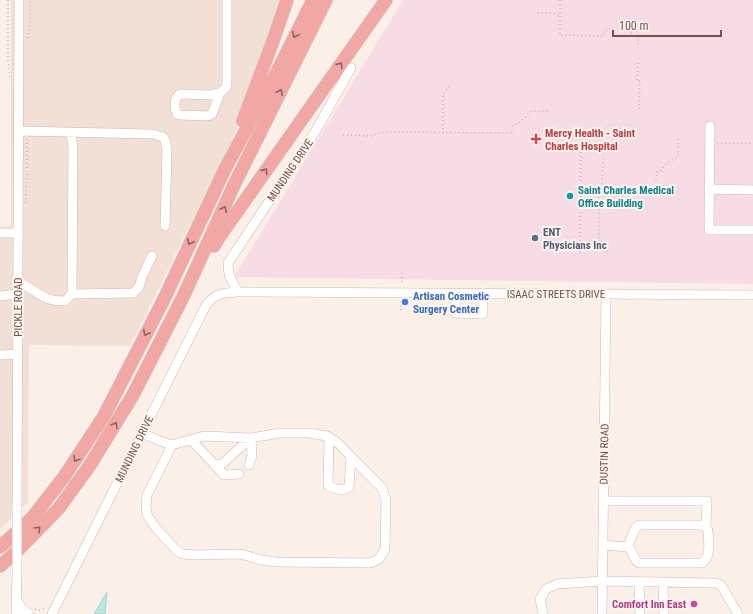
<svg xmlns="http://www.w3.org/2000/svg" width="753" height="614" font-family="'Roboto Condensed',sans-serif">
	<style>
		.residential { fill: #f2e0d7 }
		.medical { fill: #f8dce5 }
		.water { fill: #bee4e1; stroke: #a5d5d2 }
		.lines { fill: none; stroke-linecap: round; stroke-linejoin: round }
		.minor-casing { stroke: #ceb8b2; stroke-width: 10 }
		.highway-casing { stroke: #d8cfcd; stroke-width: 14 }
		.path { stroke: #d4ada5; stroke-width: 1.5; stroke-dasharray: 1 3; stroke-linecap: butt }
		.minor { stroke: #fff; stroke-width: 9 }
		.highway { stroke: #f1a7a4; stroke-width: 13 }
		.minor-bridge-casing { stroke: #ceb8b2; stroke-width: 10; stroke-linecap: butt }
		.minor-bridge { stroke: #fff; stroke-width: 9 }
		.oneway { stroke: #8d645f }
		.health-dot { fill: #e0444e; stroke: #fef5ee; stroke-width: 1.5 }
		.culture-dot { fill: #0f9aa8; stroke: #fef5ee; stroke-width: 1.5 }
		.service-dot { fill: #5c6f8a; stroke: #fef5ee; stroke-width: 1.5 }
		.shop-dot { fill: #3f7fe0; stroke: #fef5ee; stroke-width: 1.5 }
		.hotel-dot { fill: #d1479c; stroke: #fef5ee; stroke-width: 1.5 }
		.labels { text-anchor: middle; stroke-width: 4; stroke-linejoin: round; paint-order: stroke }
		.health-label { font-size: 11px; font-weight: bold; fill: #be3a42; stroke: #fef5ee; text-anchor: start }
		.street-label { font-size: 11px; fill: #74534e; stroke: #fef5ee }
		.culture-label { font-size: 11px; font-weight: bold; fill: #0d838f; stroke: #fef5ee; text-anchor: start }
		.service-label { font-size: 11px; font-weight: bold; fill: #4e5e75; stroke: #fef5ee; text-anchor: start }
		.shop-label { font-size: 11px; font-weight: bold; fill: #366cbe; stroke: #fef5ee; text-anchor: start }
		.hotel-label { font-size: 11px; font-weight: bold; fill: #b23c85; stroke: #fef5ee; text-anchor: end }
	</style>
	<rect width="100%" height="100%" fill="#fbf0e8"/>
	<!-- residential -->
	<path class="residential" d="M11,0h269l-42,128 -108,218 -101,-1 -1,157 -28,27v-302l11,-1z"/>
	<!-- medical -->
	<path class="medical" d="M403,0h350v284l-519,-7z"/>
	<!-- water -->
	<path class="water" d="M107,592l-2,22h-11z"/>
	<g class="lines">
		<!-- minor casing -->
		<g class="minor-casing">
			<path id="minor" d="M220,93l-10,2 -30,-1c-6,3 -6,15 -3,20l3,1 28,1 4,-2 8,-21 7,-7v-86
				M710,126l-1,104h44
				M19,131l133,3 11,3 2,3 2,9 -2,77
				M709,189l44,1
				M0,233h18
				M18,282c19,8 24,20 47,19l7,-7 1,-147 -2,-13 -3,-2
				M238,292l-9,-17 -1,-12 87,-131 36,-64
				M456,293l-1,20 28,1v-21
				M72,294l61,-1 6,-6 3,-10 10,-21
				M0,296l18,-2
				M0,355l18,-1
				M142,433l18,8 12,4 32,-9 47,2 28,-5h30l18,3 12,8 12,13 -2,30c-7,5 -14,2 -21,-2l1,-48
				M191,440l23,24 5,1 4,-2 28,-25
				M172,445l-25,50 -1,12 1,8 9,13 19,21 7,5 13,1 46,-1 20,6 15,2 95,1 8,-4 6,-9 1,-50 -4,-12 -31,-31
				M214,464l10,11 15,-1
				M249,465l3,-9 -1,-18
				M603,501h104l-1,26
				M17,509l2,-509
				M603,545l25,2c6,5 5,13 11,16h63c10,-7 6,-23 6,-33l-2,-3 -5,-2h-62c-7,5 -7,15 -12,22
				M639,582l1,32
				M663,582l1,32
				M17,600l5,9 7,5
				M16,614l1,-40
				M52,614l152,-305c9,-16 17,-16 35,-17l514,3
				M543,614l-3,-15 6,-10 11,-5 45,-3 113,2 6,2 17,29
				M602,614l4,-320"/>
		</g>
		<!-- highway casing -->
		<g class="highway-casing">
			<path id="highway" d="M243,121l30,-80 14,-41
				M214,246l6,-10 166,-236
				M0,547l32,-29 32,-41 40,-61 60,-117 61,-130 52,-97 36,-72
				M0,566l17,-15 42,-43 31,-43 43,-70 50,-98 52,-114 91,-183"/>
		</g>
		<!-- path -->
		<path class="path" d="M8,0v61l2,17
			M560,0v35l43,1 2,-5 7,-4
			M538,13h12l10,2
			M629,29l5,8h4v9
			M27,38l3,-11v-27
			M638,63l-1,18h3l-1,31
			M443,133v-39l8,-10
			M343,135l28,1 11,-4 130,1v-6l8,-5 11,-11h19
			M717,143h36
			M604,159l-1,1 -1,33 -3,3v41l10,18
			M27,168v-29
			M656,180l1,-8 4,-1c4,-7 9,-11 17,-13v-20
			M26,203l1,-30
			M580,253l1,-116
			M402,273v12
			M401,310v-9
			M35,609l5,1 6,-3"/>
		<!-- minor -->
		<use href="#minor" class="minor"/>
		<!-- highway -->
		<use href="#highway" class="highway"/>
		<!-- minor-bridge casing -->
		<g class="minor-bridge-casing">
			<path id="minor-bridge" d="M17,574v-65"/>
		</g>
		<!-- minor-bridge -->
		<use href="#minor-bridge" class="minor-bridge"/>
	</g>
	<!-- one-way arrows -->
	<defs><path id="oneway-chevron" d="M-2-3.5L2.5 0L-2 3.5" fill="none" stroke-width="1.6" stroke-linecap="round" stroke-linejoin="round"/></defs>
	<g class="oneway">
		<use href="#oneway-chevron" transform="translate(295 35) rotate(117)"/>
		<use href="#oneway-chevron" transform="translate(340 65) rotate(-55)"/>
		<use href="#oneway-chevron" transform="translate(280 92) rotate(-64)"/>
		<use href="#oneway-chevron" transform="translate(265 171) rotate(-55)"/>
		<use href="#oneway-chevron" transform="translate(224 209) rotate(-65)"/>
		<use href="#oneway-chevron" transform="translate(190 242) rotate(115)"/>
		<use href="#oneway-chevron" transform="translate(146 333) rotate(117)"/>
		<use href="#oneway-chevron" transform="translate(115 425) rotate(-59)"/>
		<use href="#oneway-chevron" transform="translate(76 459) rotate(123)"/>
		<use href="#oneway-chevron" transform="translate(38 529) rotate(-46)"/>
	</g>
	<!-- markers -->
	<path class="health-dot" d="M534 133h4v4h4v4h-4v4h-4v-4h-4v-4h4z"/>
	<circle class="culture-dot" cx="570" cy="196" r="4"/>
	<circle class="service-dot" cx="535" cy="238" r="4"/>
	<circle class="shop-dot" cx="405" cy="302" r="4"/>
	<circle class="hotel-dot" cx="694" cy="604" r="4"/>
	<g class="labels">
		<!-- health labels -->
		<g class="health-label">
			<text x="545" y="137">Mercy Health - Saint<tspan x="545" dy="13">Charles Hospital</tspan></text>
		</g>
		<!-- street labels -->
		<g class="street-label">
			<text transform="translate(290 170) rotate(-56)" y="4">MUNDING DRIVE</text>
			<text x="556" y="298">ISAAC STREETS DRIVE</text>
			<text transform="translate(18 307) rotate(-90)" y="4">PICKLE ROAD</text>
			<text transform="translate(134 449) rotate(-64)" y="4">MUNDING DRIVE</text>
			<text transform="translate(604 454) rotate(-89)" y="4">DUSTIN ROAD</text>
		</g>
		<!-- culture labels -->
		<g class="culture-label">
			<text x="578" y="194">Saint Charles Medical<tspan x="578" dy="13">Office Building</tspan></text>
		</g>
		<!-- service labels -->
		<g class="service-label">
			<text x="543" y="236">ENT<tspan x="543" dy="13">Physicians Inc</tspan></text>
		</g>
		<!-- shop labels -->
		<g class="shop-label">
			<text x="413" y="300">Artisan Cosmetic<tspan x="413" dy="13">Surgery Center</tspan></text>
		</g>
		<!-- hotel labels -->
		<g class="hotel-label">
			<text x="686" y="608">Comfort Inn East</text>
		</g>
	</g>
	<!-- scale -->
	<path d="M613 30v6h108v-6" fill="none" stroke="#74534e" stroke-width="2"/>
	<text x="619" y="30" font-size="12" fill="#74534e" stroke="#fef5ee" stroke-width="3" paint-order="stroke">100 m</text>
</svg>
